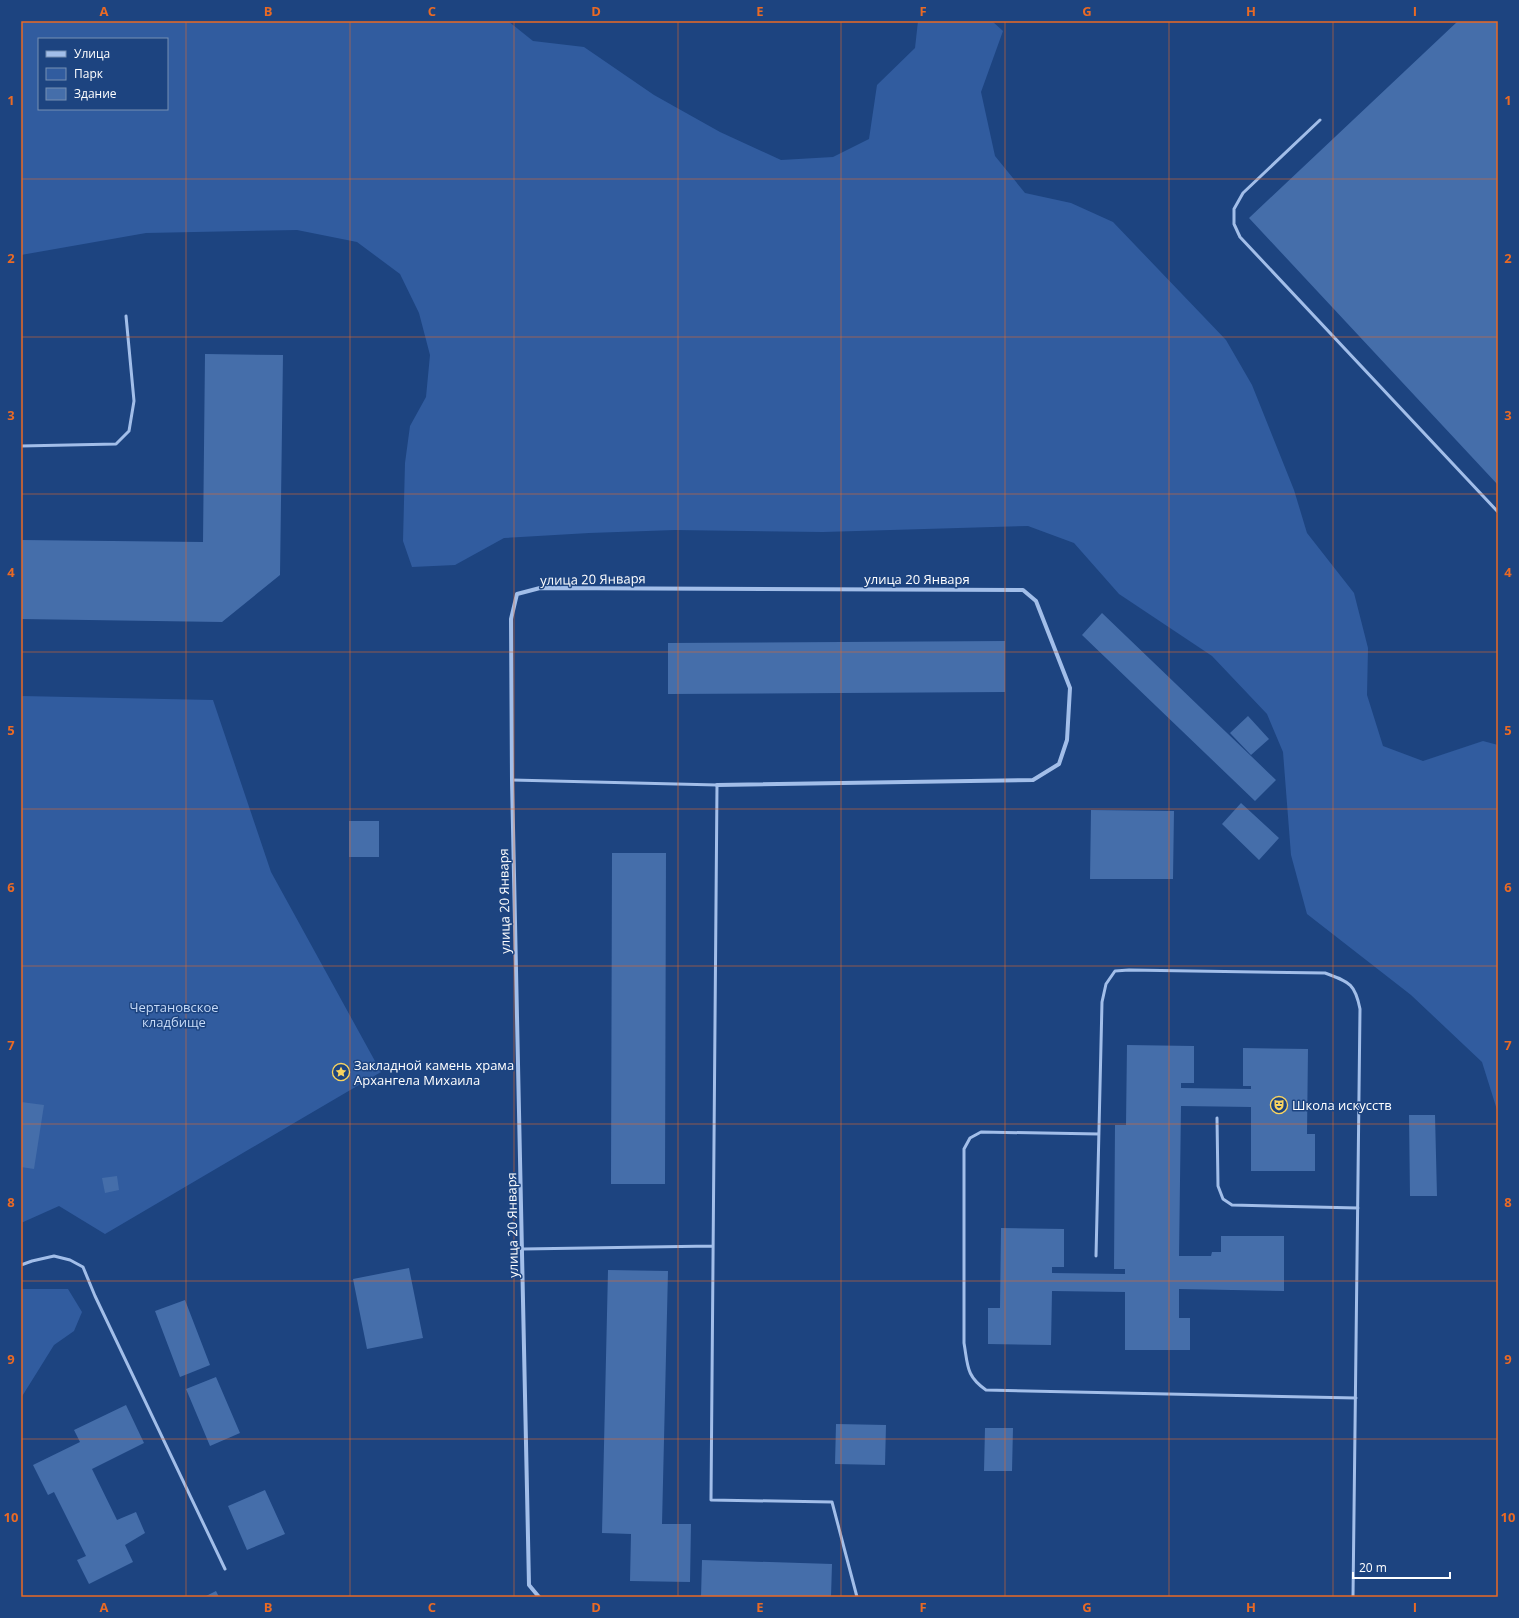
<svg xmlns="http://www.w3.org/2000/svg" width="1519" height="1618" font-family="'Open Sans',sans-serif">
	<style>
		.green { fill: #315c9f; fill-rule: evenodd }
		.building { fill: #456eaa }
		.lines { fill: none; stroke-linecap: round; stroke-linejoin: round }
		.service { stroke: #a2bee9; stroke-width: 3 }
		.minor { stroke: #a2bee9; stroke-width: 4 }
		.grid { fill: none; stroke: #ea6a24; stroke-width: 1; stroke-opacity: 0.55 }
		.labels { text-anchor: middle; stroke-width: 3; stroke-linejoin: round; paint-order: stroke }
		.street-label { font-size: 13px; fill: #fff; stroke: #1d4480 }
		.park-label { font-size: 13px; fill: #c6daf7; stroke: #1d4480 }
		.poi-label { font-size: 13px; fill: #fff; stroke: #1d4480; text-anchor: start }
		.neatline { fill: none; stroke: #ea6a24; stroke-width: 1.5 }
		.grid-label { font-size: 13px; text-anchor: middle; font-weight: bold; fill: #ea6a24 }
	</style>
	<rect width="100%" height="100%" fill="#1d4480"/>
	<!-- green -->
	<path class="green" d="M21,21h487l25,20 51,6 70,48 66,37 61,28 52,-3 36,-18 8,-54 38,-37 3,-27h74l11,10 -22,61 14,64 30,37 46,10 42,19 113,118 26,45 42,105 13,43 47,60 14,55 -1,47 16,51 40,15 60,-20 15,4v368l-16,-51 -71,-67 -104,-81 -16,-59 -8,-103 -16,-38 -55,-58 -93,-62 -45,-51 -46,-17 -205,6 -148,-2 -86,3 -85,5 -49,27 -43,2 -9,-26 2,-78 5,-37 16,-29 4,-42 -11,-42 -19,-39 -43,-32 -60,-12 -151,3 -125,22zM39,39h128v70h-128z
		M21,696l192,4 58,172 110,200 -276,162 -46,-28 -38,17z
		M21,1289h47l14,23 -8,19 -20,14 -33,53z"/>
	<!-- building -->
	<path class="building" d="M1458,21h40v464l-249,-267z
		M205,354l78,1 -3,220 -58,47 -201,-3v-79l182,2z
		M1102,613l174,167 -21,21 -173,-166z
		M1005,641v51l-337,2v-51z
		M1248,716l21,23 -18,16 -21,-22z
		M1241,803l38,35 -20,22 -37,-36z
		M1091,810l83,1 -1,68h-83z
		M349,821h30v36h-30z
		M612,853h54l-1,331h-54z
		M1127,1045l67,1v37h-13v5l70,1v-3h-8v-38l65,1 -1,85h8v37h-64v-64l-70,-1 -2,150h32l1,-4h9v-16h63v55l-105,-2v29h11v32h-65v-58l-73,-1 -1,54 -63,-1v-36h12l1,-80 63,1v38h-12v6l73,1v-5h-11l1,-144h11z
		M21,1102l23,3 -10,64 -13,-2z
		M1409,1115h26l2,81h-27z
		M117,1176l2,14 -14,3 -3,-15z
		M409,1268l14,70 -56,11 -14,-70z
		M608,1270l60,1 -6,253h29l-1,58 -60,-1 1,-47 -29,-1z
		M185,1300l25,65 -30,12 -25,-66z
		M216,1377l24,56 -30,13 -24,-57z
		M126,1405l18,38 -52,26 25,51 19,-8 9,21 -20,12 8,17 -44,22 -12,-24 9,-4 -32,-64 -6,3 -15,-30 47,-23 -6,-12z
		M836,1424l50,1 -1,40 -50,-1z
		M985,1428h28l-1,43h-28z
		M265,1490l20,44 -38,16 -19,-44z
		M702,1560l130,4 -1,33h-130z
		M216,1591l3,6h-15z"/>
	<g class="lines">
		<!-- service -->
		<path class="service" d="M1320,120l-77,73 -9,16v15l6,13 258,275
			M21,446l95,-2 13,-13 5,-30 -8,-85
			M512,780l205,5 -6,715 121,2 25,95
			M1217,1118l1,68 5,13 9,6 126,3
			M1099,1134l-118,-2 -11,6 -6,11v194c4,23 2,33 22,47l370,8
			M523,1249l189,-3
			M1096,1256l6,-254 4,-18 9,-13 14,-1 196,3c24,9 30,10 35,36l-7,588
			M21,1265l11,-4 22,-5 16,4 13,7 12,29 130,273"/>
		<!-- minor -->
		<path class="minor" d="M539,1597l-10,-12 -17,-805 -1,-161 6,-25 23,-6 483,2 13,11 34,87 -3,52 -8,24 -26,16 -316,5"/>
	</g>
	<!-- grid -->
	<path class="grid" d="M186,21v1576M350,21v1576M514,21v1576M678,21v1576M841,21v1576M1005,21v1576M1169,21v1576M1333,21v1576M21,179h1477M21,337h1477M21,494h1477M21,652h1477M21,809h1477M21,966h1477M21,1124h1477M21,1281h1477M21,1439h1477"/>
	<!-- icons -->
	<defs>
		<g id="sight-ring" transform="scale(0.9)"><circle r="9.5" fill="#1d4480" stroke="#f9d460" stroke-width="1.5"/><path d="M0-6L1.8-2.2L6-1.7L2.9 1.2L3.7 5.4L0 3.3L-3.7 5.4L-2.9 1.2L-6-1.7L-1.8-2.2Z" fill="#f9d460"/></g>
		<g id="theatre-ring" transform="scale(0.9)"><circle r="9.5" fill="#1d4480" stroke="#f9d460" stroke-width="1.5"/><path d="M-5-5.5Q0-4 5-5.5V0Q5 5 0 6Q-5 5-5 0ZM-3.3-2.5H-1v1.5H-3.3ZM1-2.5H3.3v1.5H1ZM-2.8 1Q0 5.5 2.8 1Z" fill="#f9d460"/></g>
	</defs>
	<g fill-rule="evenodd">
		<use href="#sight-ring" x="341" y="1072"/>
		<use href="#theatre-ring" x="1279" y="1105"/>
	</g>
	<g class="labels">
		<!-- street labels -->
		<g class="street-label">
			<text transform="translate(593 579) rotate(-1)" y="5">улица 20 Января</text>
			<text x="917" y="584">улица 20 Января</text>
			<text transform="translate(504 901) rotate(-91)" y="5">улица 20 Января</text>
			<text transform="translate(512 1225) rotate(-91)" y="5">улица 20 Января</text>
		</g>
		<!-- park labels -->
		<g class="park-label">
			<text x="174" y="1012">Чертановское<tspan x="174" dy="15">кладбище</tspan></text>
		</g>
		<!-- poi labels -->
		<g class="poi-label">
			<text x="354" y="1070">Закладной камень храма<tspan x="354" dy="15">Архангела Михаила</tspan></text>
			<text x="1292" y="1110">Школа искусств</text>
		</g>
	</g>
	<!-- border -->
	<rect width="1519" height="1618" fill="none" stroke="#1d4480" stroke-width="44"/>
	<!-- legend -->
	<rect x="38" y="38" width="130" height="72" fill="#1d4480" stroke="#778fb3"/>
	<rect x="46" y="51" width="20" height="6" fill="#a2bee9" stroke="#778fb3"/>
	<text x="74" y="58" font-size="12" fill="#ffffff">Улица</text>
	<rect x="46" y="68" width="20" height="12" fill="#315c9f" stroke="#778fb3"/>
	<text x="74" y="78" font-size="12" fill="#ffffff">Парк</text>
	<rect x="46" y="88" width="20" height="12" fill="#456eaa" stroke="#778fb3"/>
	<text x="74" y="98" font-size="12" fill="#ffffff">Здание</text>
	<!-- scale -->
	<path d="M1353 1572v6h97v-6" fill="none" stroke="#ffffff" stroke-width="2"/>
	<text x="1359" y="1572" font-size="12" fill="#ffffff" stroke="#1d4480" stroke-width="3" paint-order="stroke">20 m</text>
	<rect x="22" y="22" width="1475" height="1574" class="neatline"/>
	<g class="grid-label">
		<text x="104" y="16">A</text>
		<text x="268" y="16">B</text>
		<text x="432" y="16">C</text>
		<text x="596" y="16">D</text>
		<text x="760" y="16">E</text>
		<text x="923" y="16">F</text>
		<text x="1087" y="16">G</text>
		<text x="1251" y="16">H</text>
		<text x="1415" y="16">I</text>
		<text x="11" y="105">1</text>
		<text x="1508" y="105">1</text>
		<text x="11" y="263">2</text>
		<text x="1508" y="263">2</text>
		<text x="11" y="420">3</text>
		<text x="1508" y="420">3</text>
		<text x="11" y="577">4</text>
		<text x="1508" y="577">4</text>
		<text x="11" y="735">5</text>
		<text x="1508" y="735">5</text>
		<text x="11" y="892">6</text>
		<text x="1508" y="892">6</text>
		<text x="11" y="1050">7</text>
		<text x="1508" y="1050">7</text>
		<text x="11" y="1207">8</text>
		<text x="1508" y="1207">8</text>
		<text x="11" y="1364">9</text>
		<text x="1508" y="1364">9</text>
		<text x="11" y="1522">10</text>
		<text x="1508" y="1522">10</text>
		<text x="104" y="1612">A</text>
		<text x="268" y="1612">B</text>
		<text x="432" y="1612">C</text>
		<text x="596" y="1612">D</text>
		<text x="760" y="1612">E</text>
		<text x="923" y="1612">F</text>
		<text x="1087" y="1612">G</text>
		<text x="1251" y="1612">H</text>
		<text x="1415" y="1612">I</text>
	</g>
</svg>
